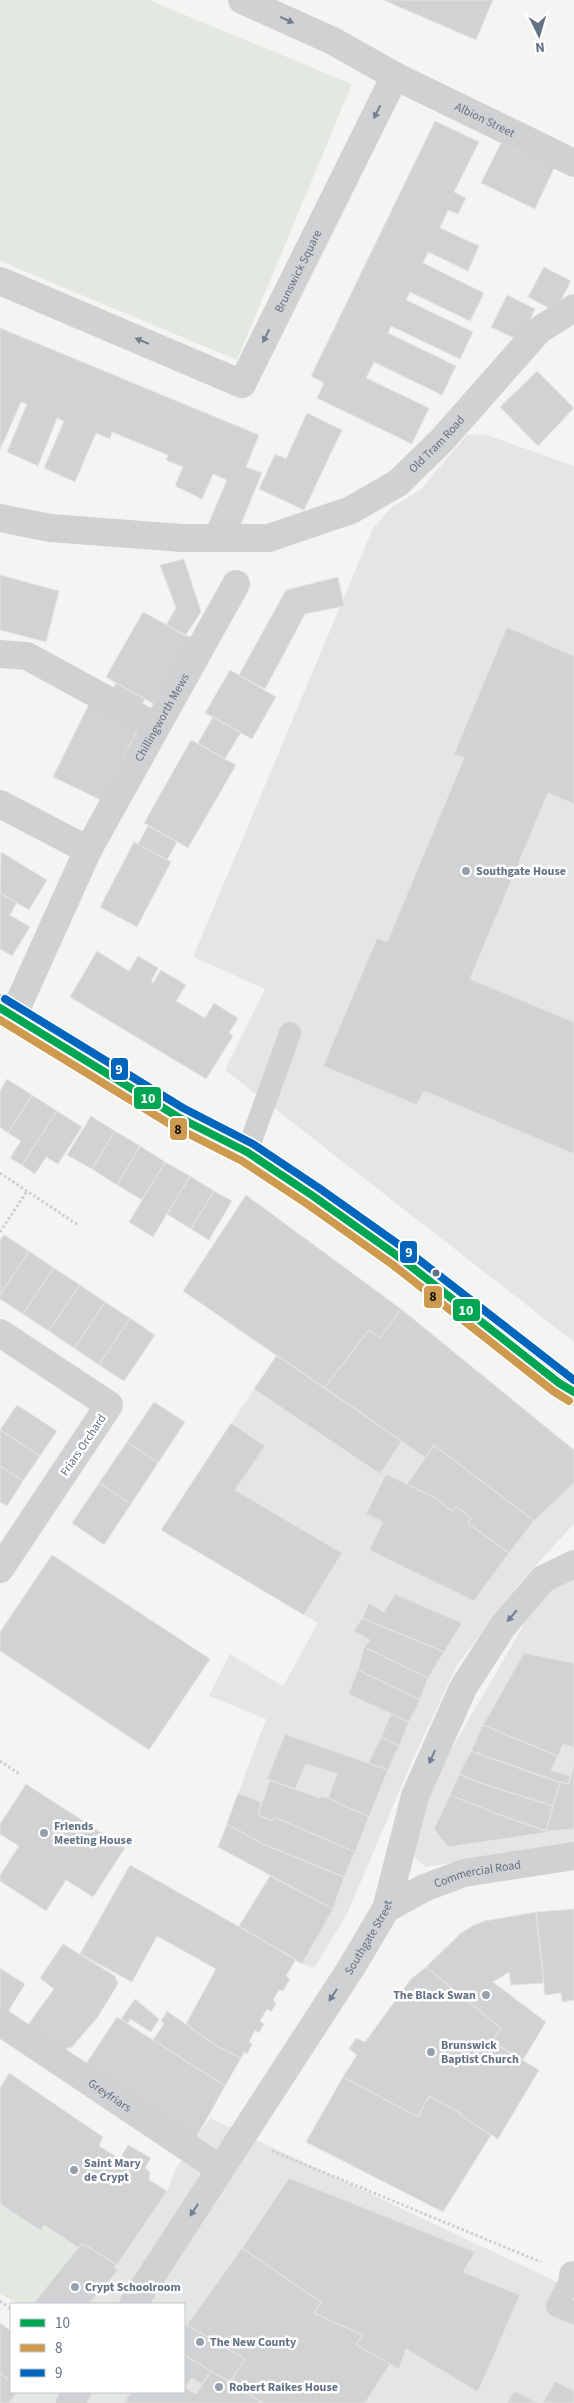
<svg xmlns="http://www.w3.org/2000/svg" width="574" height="2403" font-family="'Source Sans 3',sans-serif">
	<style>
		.built { fill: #e4e6e5 }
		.green { fill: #e3e8e1 }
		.building { fill: #d1d2d3; stroke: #e4e4e2 }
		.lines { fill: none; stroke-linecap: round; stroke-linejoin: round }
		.path { stroke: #cdcece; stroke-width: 3; stroke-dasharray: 2.5 2.5; stroke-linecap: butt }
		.lane { stroke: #d0d1d2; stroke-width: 22 }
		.street { stroke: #d0d1d2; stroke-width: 28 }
		.bus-1-casing { stroke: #fff; stroke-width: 11 }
		.bus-2-casing { stroke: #fff; stroke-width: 11 }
		.bus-3-casing { stroke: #fff; stroke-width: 11 }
		.bus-1 { stroke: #00a651; stroke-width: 8 }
		.bus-2 { stroke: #ce9a4e; stroke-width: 8 }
		.bus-3 { stroke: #0065bd; stroke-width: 8 }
		.oneway { fill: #737f91 }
		.poi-dot { fill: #969fac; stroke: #fff; stroke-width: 2 }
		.bus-dot { fill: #637185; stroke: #fff; stroke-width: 2 }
		.labels { text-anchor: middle; stroke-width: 5; stroke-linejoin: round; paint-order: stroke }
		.street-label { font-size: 12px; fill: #637185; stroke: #fff }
		.poi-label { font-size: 12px; font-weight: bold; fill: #637185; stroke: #fff; text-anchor: start }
		.line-badge { stroke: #fff; stroke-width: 2 }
		.badge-label { font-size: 14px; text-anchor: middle; font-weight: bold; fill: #fff }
		.pale-badge-label { font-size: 14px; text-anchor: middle; font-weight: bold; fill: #111 }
	</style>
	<rect width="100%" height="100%" fill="#f4f5f3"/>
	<!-- built -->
	<path class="built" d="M484,434l90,32v876l-349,-272 40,-81 -72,-32 180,-429 18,-20 30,-19 46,-54z
		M246,1195l155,114 173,141v74l-50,54 -67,87 -43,92 -67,157 -33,54 -12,-4 -63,-38 31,-50 -52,-29 48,-128 -57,-23 21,-42 53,32 35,-63 -157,-93 115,-174 -93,-65z
		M574,1560v283l-149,24 -17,-17v-26l139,-239z
		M210,2118l364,172v113h-574v-77l11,7v59h173v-88h-95l29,-34 -4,-3 53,-76 8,-21z"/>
	<!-- green -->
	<path class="green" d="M0,0h149l203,84 -115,276 -237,-99z
		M0,2204l40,27 4,-6 35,23 -46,56h-13l-20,-10z"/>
	<!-- building -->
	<path class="building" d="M383,0h110l-17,40z
		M435,121l44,21 -25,50 12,6 -8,16 -10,-4 -8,18 39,18 -11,25 -40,-19 -5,11 61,30 -14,28 -60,-29 -4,8 67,32 -13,27 -69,-33 -3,7 68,33 -14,29 -68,-33 -8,16 63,30 -17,36 -95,-46 7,-15 -13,-7z
		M501,143l53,25 -19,41 -54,-26z
		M544,267l27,14 -16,30 -27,-14z
		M507,295l28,14 -15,32 -29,-14z
		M0,328l259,107 -13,32 16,6 -25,61h-33l23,-54 -14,-6 -11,25 -27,-13 8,-19 -17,-7 2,-5 -56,-23 -2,7 -14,-6 -21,49 -31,-14 20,-47 -7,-3 -19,48 -31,-14 20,-48 -6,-2 -21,48z
		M537,371l37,37 -36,38 -38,-39z
		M307,413l35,17 -38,80 -45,-21 16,-35 11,5z
		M184,559l17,53 -16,24 -19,-11 10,-17 -16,-43z
		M0,575l59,16 -13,51 -46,-12z
		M338,577l6,29 -39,8 -40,75 -26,-14 47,-85z
		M143,612l48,26 -37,66 -48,-27z
		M507,627l67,29v148l-26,-11 -78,186 104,43v132l-150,-63 -7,14 -94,-39 54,-128 10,4 77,-184 -10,-4z
		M230,670l46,27 -24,42 -47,-26z
		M116,683l29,16 -15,27 -29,-16z
		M89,704l49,26 -37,70 -48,-23z
		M213,717l28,15 -16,27 -27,-16z
		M191,740l45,25 -48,83 -44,-25z
		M148,826l29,16 -10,18 -29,-16z
		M134,842l37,20 -34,65 -37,-20z
		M1,852l46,28 -18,30 -29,-17z
		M0,893l17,9 -7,13 20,12 -18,29 -12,-7z
		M97,951l32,20 9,-15 20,12 -7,14 2,1 8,-13 25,15 -10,16 29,17 9,-15 24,15 -9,15 4,3 -27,43 -136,-82z
		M7,1079l25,16 -24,38 -8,-6v-36z
		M32,1095l25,16 -35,54 -12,-7 11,-17 -13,-8z
		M57,1111l25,16 -24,37 -12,-7 -11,17 -13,-9z
		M91,1116l24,15 -23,38 -25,-14z
		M115,1131l25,15 -23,39 -25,-16z
		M140,1146l25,16 -23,38 -25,-15z
		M165,1162l25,14 -37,61 -24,-15z
		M190,1176l24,15 -23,38 -24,-15z
		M214,1191l18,10 -23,39 -18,-11z
		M246,1195l155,114 -21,29 -11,-8 -45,58 -141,-97z
		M4,1235l25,16 -29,44v-55z
		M29,1251l25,17 -31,46 -23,-15v-4z
		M54,1268l26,17 -31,46 -26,-17z
		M80,1285l25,17 -31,46 -25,-17z
		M105,1302l25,16 -31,47 -25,-17z
		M401,1309l173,141v33l-40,38 -100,-76 -8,13 -102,-70 45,-58 11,8z
		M130,1318l25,17 -31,46 -25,-16z
		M277,1355l125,86 -22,33 -126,-85z
		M154,1402l31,20 -27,41 -31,-21z
		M17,1405l40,26 -17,25 -40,-26z
		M231,1423l34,23 -30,44 107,63 -38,62 -143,-85z
		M0,1430l40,26 -17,25 -23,-15z
		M127,1442l31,21 -27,41 -32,-21z
		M434,1445l100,76 -25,32 -41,-30 3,-5 -15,-12 -4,5 -17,-13 -28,-14z
		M0,1466l23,15 -16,25 -7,-4z
		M386,1474l49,24 17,13 4,-5 15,12 -3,5 41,30 -35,48 -105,-51 14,-28 -17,-8z
		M99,1483l32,21 -27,41 -32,-22z
		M52,1555l158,104 -61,91 -149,-99v-19z
		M395,1594l67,29 -18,29 -82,-34 7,-15 15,9z
		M362,1618l82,34 -16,26 -64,-31 6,-7 -16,-9z
		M364,1647l64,31 -8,22 -62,-30z
		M524,1653l50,10v85l-11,-4 -5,12 -75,-31z
		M358,1670l62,30 -11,22 -61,-28z
		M391,1714l18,8 -10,24 -18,-9z
		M483,1725l75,31 -7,14 19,6 -1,8 -21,-5 -77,-28z
		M285,1734l103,36 -19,47 -41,-19 9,-24 -31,-10 -11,25 -28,-10z
		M381,1737l18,9 -11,24 -20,-7z
		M471,1751l89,31 -7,24 -76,-24 -18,-8z
		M574,1764v65l-28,2 14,-49 9,2z
		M459,1774l18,8 76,24 -7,25 -49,-17 -47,-19z
		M270,1780l50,18 1,-2 7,2 41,19 -14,35 -81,-35 -2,4 -14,-6z
		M26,1784l99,64 -32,49 -27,-17 -20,31 -46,-30v-6l19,-29 -19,-12v-10z
		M238,1793l23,9 -3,13 14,6 2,-4 81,35 -11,25 -81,-33 -36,-20z
		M450,1795l47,19 53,18 -102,15 -14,-18z
		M227,1824l36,20 81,33 -11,32 -115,-62z
		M130,1865l166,94 -10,17 4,3 -7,12 -4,-1 -6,10 3,3 -5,9 -4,-3 -7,12 4,3 -5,9 -4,-3 -6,12 3,2 -5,10 -3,-2 -3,6 -26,-13 -29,-21 30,-55 -59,-33 -25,46 -52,-28z
		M270,1876l63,33 -31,55 -63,-38z
		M574,1909v91l-12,2 -1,-9 -16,2 -9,-83z
		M536,1912l8,71 -33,2 -2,-13 -16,10 53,40 -23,38 -31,-18 9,-14 -75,-61 35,-34 13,-8 11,-4z
		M63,1944l52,32 3,8 -21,34 -26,30 -3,-1 -3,4 -38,-25 27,-37 -14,-11z
		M426,1967l75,61 -9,14 47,28 -41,69 -37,-23 1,-2 -33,-18 -11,21 -75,-40 14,-22 -8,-6 7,-11 9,4 46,-63z
		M0,1968l25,16 -18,29 -7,-4z
		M135,1999l24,20 -8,13 -21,-13 -2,5 -7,-5z
		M167,2011l48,34 26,13 -16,28 -72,-46 11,-16 -3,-3z
		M117,2017l108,69 -29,52 -112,-71z
		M9,2073l94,64 -4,9 21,13 8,-14 23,13 -6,10 5,4 -1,8 18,11 -50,74 -35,-22 -3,5 -35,-23 -3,6 -41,-27v-116z
		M343,2077l75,40 11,-21 33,18 -1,2 30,19 -48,77 -137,-70z
		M289,2178l186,74 -12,20 57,23 -42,97 -72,-43 -7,20 -43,-24 6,-10 -48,-22 7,-11 -79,-54z
		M82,2243l35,22 -3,2 4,3 -29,34h-56z
		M242,2248l79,54 -7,11 48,22 -6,10 34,19 -25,39h-102l-33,-21 15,-23 -58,-34z
		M0,2323l11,8v50l-11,-7z
		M187,2325l58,34 -15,23 -46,-27v-26z
		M184,2355l27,16 -9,13 -11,-6 -5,10 -2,-1z
		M211,2371l52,32h-139l7,-11h53v-5l12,7z
		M0,2374l11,7v11h6l-8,11h-9z
		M555,2381l19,10v12h-31z
		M514,2391l24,12h-31z"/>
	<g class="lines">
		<!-- path -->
		<path class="path" d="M0,1173l78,52
			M0,1232l27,-41
			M0,1761l21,14
			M272,2151l269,111
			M0,2301l11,8"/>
		<!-- lane -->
		<path class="lane" d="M247,1152l43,-119
			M573,2275l-16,31 17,7"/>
		<!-- street -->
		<g class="street">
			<path id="s1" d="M395,76l179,87"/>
			<path id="s2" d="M0,281l242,103 153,-308 -62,-35 -91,-41"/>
			<path id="s3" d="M0,518l50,10 132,10h87l82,-28 47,-27 44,-43 97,-110 35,-22"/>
			<path d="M0,654l27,2 128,70"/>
			<path d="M0,804l88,46"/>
			<path d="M0,1008l178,109 69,35 66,44 86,61 160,126 15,9"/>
			<path id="s4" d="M13,1016l75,-166 148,-266"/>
			<path d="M0,1333l109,72 -109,164"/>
			<path id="s5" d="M386,1909l38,-21 40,-15 110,-17"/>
			<path id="s6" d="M0,2022l220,147"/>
			<path d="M573,2275l1,1"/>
			<path id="s7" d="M133,2304l218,-336 35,-59 29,-113 48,-108 40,-62 40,-47 31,-15"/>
			<path d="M70,2403l7,-11"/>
		</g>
		<!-- bus-1 casing -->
		<g class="bus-1-casing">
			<path id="bus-1" d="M0,1008l178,109 69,35 66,44 86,61 160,126 15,9"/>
		</g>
		<!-- bus-2 casing -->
		<g class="bus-2-casing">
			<path id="bus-2" d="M0,1020l173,106 69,35 65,43 86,61 160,126 16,10"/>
		</g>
		<!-- bus-3 casing -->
		<g class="bus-3-casing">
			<path id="bus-3" d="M5,999l178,109 70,36 66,44 86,61 169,131"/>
		</g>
		<!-- bus-1 -->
		<use href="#bus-1" class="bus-1"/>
		<!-- bus-2 -->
		<use href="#bus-2" class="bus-2"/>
		<!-- bus-3 -->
		<use href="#bus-3" class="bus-3"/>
	</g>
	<!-- one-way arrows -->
	<defs><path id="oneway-solid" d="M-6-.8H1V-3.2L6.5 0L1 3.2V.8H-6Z" transform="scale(1.25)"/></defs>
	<g class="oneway">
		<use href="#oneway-solid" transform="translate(287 20) rotate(24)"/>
		<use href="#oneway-solid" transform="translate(377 112) rotate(116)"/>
		<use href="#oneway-solid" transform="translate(266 336) rotate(116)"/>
		<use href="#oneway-solid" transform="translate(142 341) rotate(-157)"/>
		<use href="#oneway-solid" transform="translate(512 1616) rotate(130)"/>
		<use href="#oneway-solid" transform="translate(432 1757) rotate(114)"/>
		<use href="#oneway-solid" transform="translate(333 1995) rotate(123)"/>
		<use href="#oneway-solid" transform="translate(194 2210) rotate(123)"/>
	</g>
	<!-- markers -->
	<g class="poi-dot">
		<circle cx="466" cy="871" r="5"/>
		<circle cx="44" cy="1833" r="5"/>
		<circle cx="486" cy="1995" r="5"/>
		<circle cx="431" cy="2052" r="5"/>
		<circle cx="74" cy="2170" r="5"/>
		<circle cx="75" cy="2287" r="5"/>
		<circle cx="200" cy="2342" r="5"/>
		<circle cx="219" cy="2387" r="5"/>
	</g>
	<circle class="bus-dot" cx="436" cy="1273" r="4.5"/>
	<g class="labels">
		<!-- street labels -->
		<g class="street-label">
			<text dy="4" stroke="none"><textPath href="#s1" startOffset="100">Albion Street</textPath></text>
			<text dy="4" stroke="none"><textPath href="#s2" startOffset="389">Brunswick Square</textPath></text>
			<text dy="4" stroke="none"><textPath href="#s3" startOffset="466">Old Tram Road</textPath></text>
			<text dy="4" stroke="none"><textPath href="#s4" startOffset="334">Chillingworth Mews</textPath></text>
			<text transform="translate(83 1445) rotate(-56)" y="4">Friars Orchard</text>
			<text dy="4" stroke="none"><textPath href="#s5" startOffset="99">Commercial Road</textPath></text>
			<text dy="4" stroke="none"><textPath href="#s7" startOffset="436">Southgate Street</textPath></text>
			<text dy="4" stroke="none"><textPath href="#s6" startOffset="132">Greyfriars</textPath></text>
		</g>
		<!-- poi labels -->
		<g class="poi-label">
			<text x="476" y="875">Southgate House</text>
			<text x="54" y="1830">Friends<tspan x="54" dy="14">Meeting House</tspan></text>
			<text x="476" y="1999" text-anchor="end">The Black Swan</text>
			<text x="441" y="2049">Brunswick<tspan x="441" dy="14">Baptist Church</tspan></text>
			<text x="84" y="2167">Saint Mary<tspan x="84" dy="14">de Crypt</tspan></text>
			<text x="85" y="2291">Crypt Schoolroom</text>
			<text x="210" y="2346">The New County</text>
			<text x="229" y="2391">Robert Raikes House</text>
		</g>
	</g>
	<g class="line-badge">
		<rect x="110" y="1057" width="19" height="24" rx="5" fill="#0065bd"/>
		<rect x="133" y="1086" width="29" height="24" rx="5" fill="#00a651"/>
		<rect x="169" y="1117" width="19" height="24" rx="5" fill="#ce9a4e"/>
		<rect x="399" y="1240" width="19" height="24" rx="5" fill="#0065bd"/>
		<rect x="423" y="1285" width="20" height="24" rx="5" fill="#ce9a4e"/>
		<rect x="452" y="1298" width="29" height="24" rx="5" fill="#00a651"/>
	</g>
	<g class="badge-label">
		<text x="119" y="1074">9</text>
		<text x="148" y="1103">10</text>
		<text x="409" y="1257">9</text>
		<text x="466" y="1315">10</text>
	</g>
	<g class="pale-badge-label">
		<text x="178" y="1134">8</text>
		<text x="433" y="1301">8</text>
	</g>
	<!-- legend -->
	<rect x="10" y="2303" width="175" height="90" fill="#ffffff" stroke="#c1c6ce"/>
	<rect x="20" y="2319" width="25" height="8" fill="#00a651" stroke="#c1c6ce"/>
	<text x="55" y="2328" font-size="15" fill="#637185">10</text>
	<rect x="20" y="2344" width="25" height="8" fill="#ce9a4e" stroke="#c1c6ce"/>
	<text x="55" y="2353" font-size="15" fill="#637185">8</text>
	<rect x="20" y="2369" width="25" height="8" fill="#0065bd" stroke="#c1c6ce"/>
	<text x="55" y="2378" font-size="15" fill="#637185">9</text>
	<!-- north arrow -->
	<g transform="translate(539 35) rotate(175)" stroke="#ffffff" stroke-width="4" paint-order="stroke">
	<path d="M0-4L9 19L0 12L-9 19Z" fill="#637185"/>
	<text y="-8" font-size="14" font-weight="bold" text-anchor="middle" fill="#637185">N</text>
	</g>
</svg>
